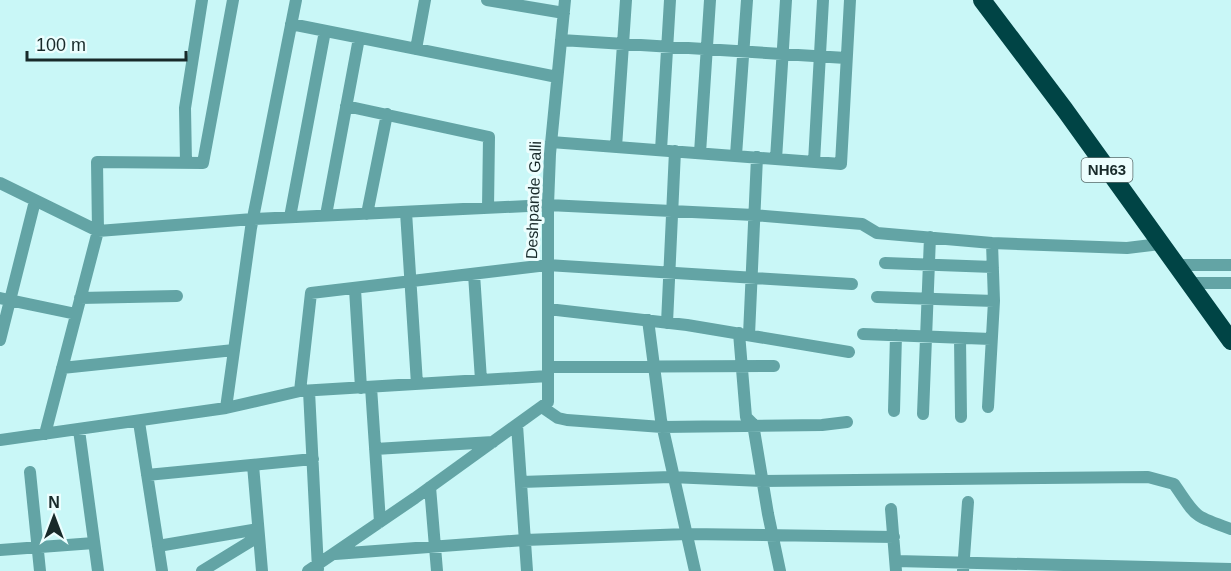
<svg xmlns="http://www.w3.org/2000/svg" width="1231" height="571" font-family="Arial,sans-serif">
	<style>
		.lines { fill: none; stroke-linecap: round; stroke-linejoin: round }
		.street { stroke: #63a4a5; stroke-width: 12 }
		.highway { stroke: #004445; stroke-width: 18 }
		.labels { text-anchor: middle; stroke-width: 6; stroke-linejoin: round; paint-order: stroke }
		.shield { fill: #ecfefe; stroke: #586a6a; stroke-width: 1.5 }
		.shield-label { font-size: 15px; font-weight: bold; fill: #182a2a }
		.street-label { font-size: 16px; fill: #182a2a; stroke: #ecfefe }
	</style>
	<rect width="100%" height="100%" fill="#c9f7f7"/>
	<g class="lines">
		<!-- street -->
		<path class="street" d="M487,0l77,13
			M291,24l266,53
			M561,40l285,18
			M416,49l9,-49
			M346,106l143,31 -1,71
			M551,142l290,22 9,-164
			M616,147l10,-147
			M661,150l9,-150
			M700,153l10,-153
			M736,155l11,-155
			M776,159l10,-159
			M814,162l9,-162
			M186,163l-1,-55 17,-108
			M0,183l98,48 155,-12 295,-14 206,10 108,9 15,9 115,10 135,5 33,-4
			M406,212l11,172
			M367,214l20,-100
			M326,215l33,-177
			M290,217l35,-186
			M885,263l108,4
			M1175,265h56
			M474,274l7,106
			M1189,283h42
			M355,289l6,99
			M877,297l117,4
			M0,298l76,16
			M80,298l97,-2
			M548,309l139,16 162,27
			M648,320l13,100 34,151
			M667,323l8,-172
			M739,333l7,84 7,7 15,90 12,57
			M863,334l128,5
			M749,335l8,-178
			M960,338l1,79
			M0,340l35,-139
			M548,367l226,-1
			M62,368l172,-18
			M371,387l9,135
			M300,391l11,-98 236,-28 305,19
			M309,391l9,178
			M542,407l16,11 9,2 95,7 160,-2 25,-3
			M988,407l6,-106 -2,-58
			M226,408l74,-17 248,-15
			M894,411l2,-76
			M923,414l7,-177
			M139,422l23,149
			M517,425l10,146
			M79,430l19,141
			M45,434l53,-203 -1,-69 106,1 30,-163
			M0,440l226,-32 25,-180 45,-228
			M375,449l118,-7
			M253,465l9,106
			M30,472l10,99
			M147,475l166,-16
			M521,482l150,-5 91,4 386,-4 26,7c23,33 17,31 57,45
			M430,487l7,84
			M891,509l5,62
			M158,546l100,-17
			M0,550l94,-7
			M335,554l190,-14 162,-6 207,3
			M896,561l335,8
			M202,571l57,-35
			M308,571l107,-73 133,-96v-197l2,-51 15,-154
			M963,571l5,-69"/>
		<!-- highway -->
		<path class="highway" d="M982,0l83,110 166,231"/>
	</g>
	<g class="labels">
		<!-- shield labels -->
		<rect class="shield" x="1081.5" y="158" width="51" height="24" rx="4.5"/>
		<g class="shield-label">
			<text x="1107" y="175">NH63</text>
		</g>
		<!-- street labels -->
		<g class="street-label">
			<text transform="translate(533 200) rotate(-88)" y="6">Deshpande Galli</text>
		</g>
	</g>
	<!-- north arrow -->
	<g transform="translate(54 517)" stroke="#ecfefe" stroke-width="4.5" paint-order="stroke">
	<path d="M0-4.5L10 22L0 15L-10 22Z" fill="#182a2a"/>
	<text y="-9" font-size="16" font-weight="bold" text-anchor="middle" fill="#182a2a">N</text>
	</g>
	<!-- scale -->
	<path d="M27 51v9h159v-9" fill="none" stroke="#182a2a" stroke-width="3"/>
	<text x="36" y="51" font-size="18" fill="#182a2a" stroke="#ecfefe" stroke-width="4.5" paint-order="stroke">100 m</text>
</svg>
